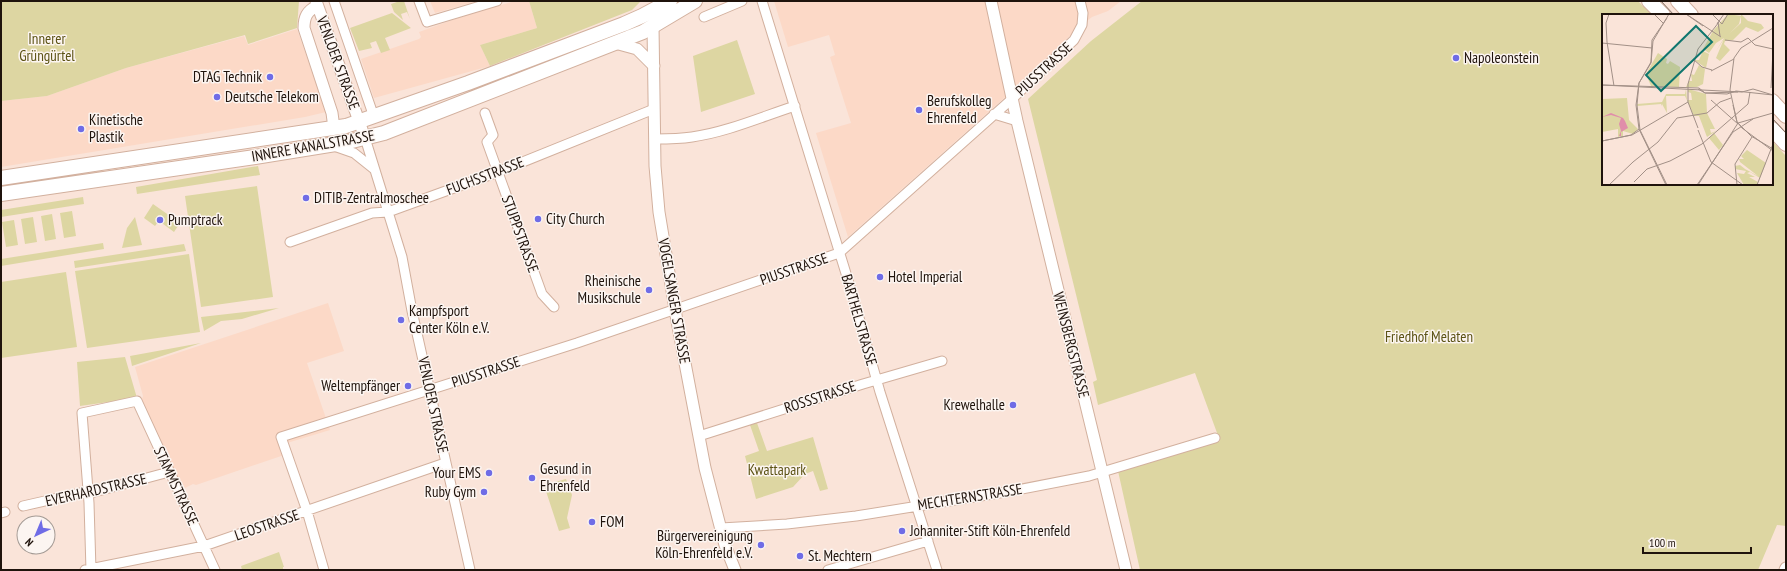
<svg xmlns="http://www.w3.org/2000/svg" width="1787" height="571" font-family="'PT Sans Narrow',sans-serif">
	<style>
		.built { fill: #fcd9c7 }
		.green { fill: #ddd6a2 }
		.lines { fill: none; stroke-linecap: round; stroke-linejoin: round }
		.minor-casing { stroke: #d2b09e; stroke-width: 11 }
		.tertiary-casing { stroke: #d2b09e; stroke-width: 13 }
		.primary-casing { stroke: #d2b09e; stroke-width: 16 }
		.minor { stroke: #fff; stroke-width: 9 }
		.tertiary { stroke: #fff; stroke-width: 11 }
		.primary { stroke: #fff; stroke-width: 14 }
		.tram { stroke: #807067; stroke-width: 1 }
		.poi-dot { fill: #6f6ce6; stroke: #fcf5f1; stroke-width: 1.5 }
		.labels { text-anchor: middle; stroke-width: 3; stroke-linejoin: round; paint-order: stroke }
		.park-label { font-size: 15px; fill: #5c5315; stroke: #fcf5f1 }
		.poi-label { font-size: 15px; fill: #1f130c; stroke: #fcf5f1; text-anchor: start }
		.street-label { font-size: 15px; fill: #1f130c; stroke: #fcf5f1 }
		.inset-road { fill: none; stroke: #a29087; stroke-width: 1 }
		.view { fill: #0f766e; fill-opacity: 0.15; stroke: #0f766e; stroke-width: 2 }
		.inset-edge { fill: none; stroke: #1f130c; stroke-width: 2 }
	</style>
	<rect width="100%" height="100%" fill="#fae4d9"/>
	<!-- built -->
	<path class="built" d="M430,1h44v1l-39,11z
		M515,1h14l8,27 -57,17 10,21 -116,32 -13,-39 58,-20 2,-2 -2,-5 50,-18z
		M774,1h347l-13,10 -16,6 -14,11 -74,70 -156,139 -32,-104 35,-10 -21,-66 5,-2 -6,-20 -41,12z
		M297,29l29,83 -21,5 -304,50v-66l46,-5 79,-28 118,-32 4,9z
		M328,303l16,48 -37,12 23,67 -43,13 3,10 -94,32 -3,-1 -10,5 -37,-76 -4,-14 1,-3 -8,-29z"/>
	<!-- green -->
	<path class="green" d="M1,1h298l-2,27 -49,16 -3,-9 -119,33 -79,28 -46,5z
		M400,1h4l6,18 -3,-7 -6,2 2,6 -9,-8 -3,-8z
		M529,1h112l-9,9 -142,56 -10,-21 57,-17z
		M1142,1h496l14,14h-49v169h169v-43l14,15v370l-9,-1 -19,45h-618l-22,-99 102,-30 -25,-68 -97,32 -5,-23 4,-2 -69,-281 63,-58z
		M392,13l19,15 -26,10 5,12 -9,3 -5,-12 -6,2 2,5 -13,3 -9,-23z
		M737,40l18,54 -54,18 -8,-56z
		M258,166l2,9 -123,19 -1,-7z
		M257,186l16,111 -72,10 -16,-111z
		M83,197l1,7 -83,13v-7z
		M153,204l27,19 -6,9 -15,-11 -4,5 -11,-8z
		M72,211l4,25 -12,2 -4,-25z
		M52,214l4,25 -11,2 -4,-25z
		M33,217l4,25 -12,2 -4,-25z
		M135,217l7,28 -20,3 5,-20z
		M14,220l4,25 -12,2 -4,-25z
		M103,243l1,6 -103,17v-7z
		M184,244l2,7 -111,17 -1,-7z
		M189,254l11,78 -113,16 -12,-77z
		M66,272l11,75 -76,11v-76z
		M279,308l-37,11 -21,2 -17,10 -3,-14z
		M201,343l-69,23 -2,-10z
		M125,357l12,41 -57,8 -3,-44z
		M757,423l10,28 46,-14 15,52 -8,2 -7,-20 -8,3 -12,13 -37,12 -11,-43 14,-5 -9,-26z
		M566,479l6,16 -5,23 3,10 -11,3 -15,-46z
		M279,552l5,15h-1v3h-41l-1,-4z"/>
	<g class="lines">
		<!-- minor casing -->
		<g class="minor-casing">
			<path id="minor" d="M334,1l40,116
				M419,1l8,21 70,-21
				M762,1l90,292 28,99 57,178
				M704,17l38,-16
				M485,113l8,22 -6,7 55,152 12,13
				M994,114l23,7
				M365,138l37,119 10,54 58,259
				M655,139c12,0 24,0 37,-2 35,-5 69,-20 103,-31
				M334,146l20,7 20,16
				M290,242l82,-29 16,-1 110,-40 156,-63
				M699,436l164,-52 79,-23
				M23,506l57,-13 7,1 82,-22
				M1,513l4,-1
				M721,528l66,-4 69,-8 156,-25 77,-15 126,-38
				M85,570l119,-24 241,-83
				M91,570l-2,-67 -7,-90 55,-12 78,169
				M324,570l-17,-59 -26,-74 296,-94 262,-90 174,-155 61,-58 8,-15 1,-12 -3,-12
				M828,570l100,-29"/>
		</g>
		<!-- tertiary casing -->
		<g class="tertiary-casing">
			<path id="tertiary" d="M316,1l49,137
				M991,1l26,120 109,449
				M317,6c-10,5 -13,11 -13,22l28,85 2,15
				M653,26l2,140 4,46 18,109 28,147 20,77 10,25
				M615,43l22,6 17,17
				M1785,570l1,-2"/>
		</g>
		<!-- primary casing -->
		<g class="primary-casing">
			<path id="primary" d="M1649,1l14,14
				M1678,1l13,14
				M1772,101l14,15
				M1772,129l14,15
				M1,178l345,-52 122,-43 156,-59 18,-8 28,-15
				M1,194l254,-37 93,-15 36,-9 259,-101 52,-31"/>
		</g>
		<!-- minor -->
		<use href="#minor" class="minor"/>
		<!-- tertiary -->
		<use href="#tertiary" class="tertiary"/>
		<!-- primary -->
		<use href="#primary" class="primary"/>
		<!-- tram -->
		<path class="tram" d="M1661,1l13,14
			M1772,118l14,15"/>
	</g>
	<!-- markers -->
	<g class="poi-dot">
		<circle cx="1456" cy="58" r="4"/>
		<circle cx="270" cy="77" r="4"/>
		<circle cx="217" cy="97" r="4"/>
		<circle cx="919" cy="110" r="4"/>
		<circle cx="81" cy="129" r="4"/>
		<circle cx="306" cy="198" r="4"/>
		<circle cx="538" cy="219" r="4"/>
		<circle cx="160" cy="220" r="4"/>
		<circle cx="880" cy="277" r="4"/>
		<circle cx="649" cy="290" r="4"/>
		<circle cx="401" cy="320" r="4"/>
		<circle cx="408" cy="386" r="4"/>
		<circle cx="1013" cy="405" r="4"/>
		<circle cx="489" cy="473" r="4"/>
		<circle cx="532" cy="478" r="4"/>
		<circle cx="484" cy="492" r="4"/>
		<circle cx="592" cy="522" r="4"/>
		<circle cx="902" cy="531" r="4"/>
		<circle cx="761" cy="545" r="4"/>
		<circle cx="800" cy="556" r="4"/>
	</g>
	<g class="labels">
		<!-- park labels -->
		<g class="park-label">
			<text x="47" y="44">Innerer<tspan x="47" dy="17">Grüngürtel</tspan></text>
			<text x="1429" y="342">Friedhof Melaten</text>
			<text x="777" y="475">Kwattapark</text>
		</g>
		<!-- poi labels -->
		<g class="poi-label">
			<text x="1464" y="63">Napoleonstein</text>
			<text x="262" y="82" text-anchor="end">DTAG Technik</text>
			<text x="225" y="102">Deutsche Telekom</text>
			<text x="927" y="106">Berufskolleg<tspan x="927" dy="17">Ehrenfeld</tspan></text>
			<text x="89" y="125">Kinetische<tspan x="89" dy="17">Plastik</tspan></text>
			<text x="314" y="203">DITIB-Zentralmoschee</text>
			<text x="546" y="224">City Church</text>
			<text x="168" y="225">Pumptrack</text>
			<text x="888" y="282">Hotel Imperial</text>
			<text x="641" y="286" text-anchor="end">Rheinische<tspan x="641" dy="17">Musikschule</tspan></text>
			<text x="409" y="316">Kampfsport<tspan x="409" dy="17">Center Köln e.V.</tspan></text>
			<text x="400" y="391" text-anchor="end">Weltempfänger</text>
			<text x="1005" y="410" text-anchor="end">Krewelhalle</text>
			<text x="540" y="474">Gesund in<tspan x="540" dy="17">Ehrenfeld</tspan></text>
			<text x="481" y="478" text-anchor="end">Your EMS</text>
			<text x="476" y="497" text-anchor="end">Ruby Gym</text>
			<text x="600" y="527">FOM</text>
			<text x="910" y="536">Johanniter-Stift Köln-Ehrenfeld</text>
			<text x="753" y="541" text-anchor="end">Bürgervereinigung<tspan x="753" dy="17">Köln-Ehrenfeld e.V.</tspan></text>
			<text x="808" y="561">St. Mechtern</text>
		</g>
		<!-- street labels -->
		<g class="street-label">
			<text transform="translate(338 63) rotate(70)" y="5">VENLOER STRASSE</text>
			<text transform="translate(1044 69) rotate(-43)" y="5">PIUSSTRASSE</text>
			<text transform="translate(313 146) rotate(-10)" y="5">INNERE KANALSTRASSE</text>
			<text transform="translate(485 176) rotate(-21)" y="5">FUCHSSTRASSE</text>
			<text transform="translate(520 234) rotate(70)" y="5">STUPPSTRASSE</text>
			<text transform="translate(794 269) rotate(-19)" y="5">PIUSSTRASSE</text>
			<text transform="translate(674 301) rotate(80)" y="5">VOGELSANGER STRASSE</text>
			<text transform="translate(859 320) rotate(74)" y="5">BARTHELSTRASSE</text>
			<text transform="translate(1071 345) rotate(76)" y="5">WEINSBERGSTRASSE</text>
			<text transform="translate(486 372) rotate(-18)" y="5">PIUSSTRASSE</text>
			<text transform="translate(820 397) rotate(-18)" y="5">ROSSSTRASSE</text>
			<text transform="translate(433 405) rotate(78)" y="5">VENLOER STRASSE</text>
			<text transform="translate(176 486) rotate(65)" y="5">STAMMSTRASSE</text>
			<text transform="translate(96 490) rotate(-13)" y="5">EVERHARDSTRASSE</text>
			<text transform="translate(970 497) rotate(-9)" y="5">MECHTERNSTRASSE</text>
			<text transform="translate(267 525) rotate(-19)" y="5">LEOSTRASSE</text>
		</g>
	</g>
	<!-- overview -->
	<g transform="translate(1602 14)">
		<rect width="171" height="171" fill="#fae4d9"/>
		<path d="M126,0l13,2 -2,8 -10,10 12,-11v-9l7,7 13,3 3,4 -6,4 -12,-5 -13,13 -8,1 -1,3 6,6 -10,11 -4,-3 8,-19 -8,12 8,-13 -8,5 -7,10 -6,-4 10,-18zM101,37l6,3 -3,14 -12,-8h5zM56,39l9,6 -1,4 2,1 2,-3 10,6 -1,20 -28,-1 -5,-12zM97,51l6,4 -2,15 -6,3h-11l3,-6h3l-1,-7 3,1zM84,75l1,11h5l-1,-7 -3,-1v-3l18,5 1,19 8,16h-5l1,4 5,-2 -9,6 -8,-21h-5l-9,-20h-19l1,17 -5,-9v2l-1,-2 -24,2v-2l25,-2 4,-8h19zM25,84l2,22 9,9 -5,5 -10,-3v5l-5,1v-8l-16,3v-33zM112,119l9,12 -4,5 -10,-12zM145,136l19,13 -6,15 -10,-6 -3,1 8,4h-6l9,5 -1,3h-13l-7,-12 7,1 2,-3 -11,-2v-3l5,-1 5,4 13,7 -18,-14 -1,-3h5l-3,-3z" fill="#ddd6a2"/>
		<path d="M9,99l12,5 2,3 3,7 -7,4v4h-2l2,-5 -2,-7 2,-6 -10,-3 -9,2z" fill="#e08eaa"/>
		<path class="inset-road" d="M7,0l-3,9 1,19 7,44M52,0l9,9M84,0l35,23M84,0l17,12M110,0l10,10 6,-10M116,8l2,14M115,10l7,-10M171,14l-32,20 -7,10 -4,32 7,32 14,14 22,13M123,26l16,2 7,-4 7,7 18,4M0,29l50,5M91,45l9,8 10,3M170,56l1,-20M109,57l23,-12M0,71l140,7 11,-3 20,6M0,71l97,3 6,5 22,1 9,-3 37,4M169,74l1,-18M96,75l7,4 33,-1M109,86l27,24M131,91l4,17 5,6 31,23M96,114l-10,-26v-18l10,-35 21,-27M96,116l13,32 32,23M0,127l30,-6 56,-33M0,127l29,-6 8,-6M32,168l13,-13 23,-8 32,-17 46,-40 2,-12M7,171l24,-23 25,-20 19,-24 30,-5 13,-11 11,-4M64,171l-27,-56 -3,-24 3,-22 12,-21 1,-22 15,-22M65,171l-27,-55 -3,-25 2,-22 12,-20 2,-22 16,-27M95,171l36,-53 20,-13M96,171l40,-62 35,-10M135,171l-2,-21 17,-27M155,171l16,-41"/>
		<path class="view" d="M94,12l16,16 -51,49 -15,-16z"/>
		<rect width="171" height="171" class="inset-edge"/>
	</g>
	<!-- border -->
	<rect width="1787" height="571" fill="none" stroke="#1f130c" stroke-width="4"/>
	<!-- north arrow -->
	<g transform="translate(36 535) rotate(224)"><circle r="19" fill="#fcf5f1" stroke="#a49b95"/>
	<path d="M0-3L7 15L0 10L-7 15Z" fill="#6f6ce6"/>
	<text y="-6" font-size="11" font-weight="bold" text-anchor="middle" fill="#1f130c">N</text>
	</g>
	<!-- scale -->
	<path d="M1643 547v6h108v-6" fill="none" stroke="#1f130c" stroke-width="2"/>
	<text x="1649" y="547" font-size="12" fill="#1f130c" stroke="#fcf5f1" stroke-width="3" paint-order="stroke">100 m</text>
</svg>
